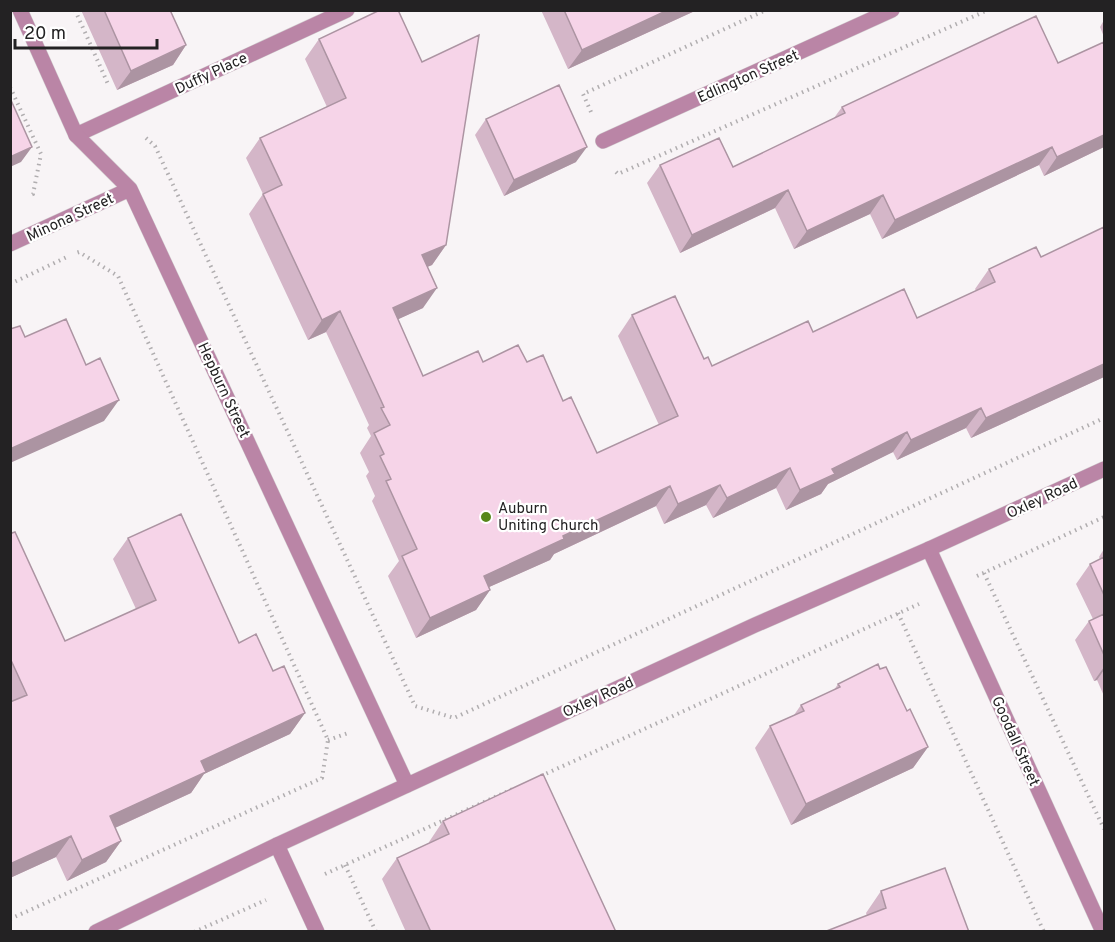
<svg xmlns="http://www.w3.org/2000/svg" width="1115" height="942" font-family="Overpass,sans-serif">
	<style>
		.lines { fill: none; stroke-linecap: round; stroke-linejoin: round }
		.service-casing { stroke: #d2ced0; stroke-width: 16 }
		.minor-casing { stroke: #d2ced0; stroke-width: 16 }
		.tertiary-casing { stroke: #d2ced0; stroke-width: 16 }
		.path { stroke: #b1aeb0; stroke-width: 4; stroke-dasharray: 1.5 4.5; stroke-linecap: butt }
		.service { stroke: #ba85a6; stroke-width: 15 }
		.minor { stroke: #ba85a6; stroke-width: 15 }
		.tertiary { stroke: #ba85a6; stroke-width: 15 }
		.wall { fill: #d4b6c8 }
		.shaded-wall { fill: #ac94a2 }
		.building { fill: #f6d4e8; stroke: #ac94a2; stroke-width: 1.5 }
		.poi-dot { fill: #56871a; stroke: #fff; stroke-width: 2 }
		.labels { text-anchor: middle; stroke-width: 4.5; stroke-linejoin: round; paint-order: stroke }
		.street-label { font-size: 15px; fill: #232223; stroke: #fff }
		.poi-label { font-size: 15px; fill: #232223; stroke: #fff; text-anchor: start }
	</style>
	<rect width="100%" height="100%" fill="#f8f4f6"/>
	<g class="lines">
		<!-- service casing -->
		<g class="service-casing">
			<path id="service" d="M76,135l271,-125"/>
		</g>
		<!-- minor casing -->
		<g class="minor-casing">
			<path id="minor" d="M20,10l56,125 54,54 277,596
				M603,141l289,-131
				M10,244l120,-55
				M929,549l174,383
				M277,845l40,87"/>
		</g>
		<!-- tertiary casing -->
		<g class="tertiary-casing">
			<path id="tertiary" d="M96,932l181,-87 478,-220 174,-76 175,-80"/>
		</g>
		<!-- path -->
		<path class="path" d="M75,10l33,74
			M10,87l31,67 -8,40 -5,2
			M591,112l-8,-18 183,-84
			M146,138l9,8 260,560 39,12 650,-300
			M616,172l2,2 370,-164
			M10,284l57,-27
			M984,573l120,256
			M977,576l127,-59
			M898,613l146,319
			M328,740l20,-7
			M541,776l378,-172
			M345,865l31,67
			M325,874l190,-86
			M10,919l312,-141 6,-38 -210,-464 -39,-24 -3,1
			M194,932l72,-32"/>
		<!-- service -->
		<use href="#service" class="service"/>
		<!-- minor -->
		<use href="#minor" class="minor"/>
		<!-- tertiary -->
		<use href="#tertiary" class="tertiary"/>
	</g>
	<!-- wall -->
	<path class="wall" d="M81,10h89l16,35 -13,20 -56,25z
		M541,10h156l-129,59z
		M1104,20v17l-4,-10z
		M319,39l127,206 -14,20 -5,2 -4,41 -25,11 25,57 60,-14h44l36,39 34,52 62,-28 -41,-89 14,-21 72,44 8,7 101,-34 104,-14 59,-27 -1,-2 14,-20 52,-12 63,120 -133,61 -5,-10 -69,32 -4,-8 -65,32 -7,10 -35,16 -10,-22 -63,30 -7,-13 -42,19 -8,-18 -102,48 -4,6 -61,27 1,3 -14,20 -60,28 -28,-62 11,-15 -27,-60 3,-5 -9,-20 3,-4 -9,-19 11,-17 -4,-8 2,-3 -43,-93 -18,8 -59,-126 14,-20 -17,-36 14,-20 67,-31 -22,-48z
		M1058,63l46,84 -60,29 -5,-11 -157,74 -12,-25 -76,35 -19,-41 -95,45 -33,-70 13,-18 73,2 101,-49 8,-11z
		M486,119l90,43 -72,34 -29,-61z
		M10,529l55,112 71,-32 -23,-50 15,-21 111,105 34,28 32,42 -15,21 -86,40 -13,19 -76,35 6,13 -15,21 -39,19 -11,-24 -46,21z
		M1104,549v147l-7,-16 -3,1 -19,-41 14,-19 4,-2 -17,-35 14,-20 10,-5 -1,-2z
		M880,669l48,78 -15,21 -122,57 -36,-77 15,-22 24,-11 7,-10 33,-15 4,-6z
		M443,821l173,111h-210l-24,-53 15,-21 32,-15v-1z
		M881,891l88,41 -102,-16 -1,-3z"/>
	<!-- shaded-wall -->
	<path class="shaded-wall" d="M668,10h29l-129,59 14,-19z
		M186,45l-13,20 -56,25 14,-19z
		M1104,135v12l-60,29 13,-19z
		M32,147l-11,15 -11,5v-10z
		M587,147l-11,15 -72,34 10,-16z
		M1052,147l-13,18 -157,74 13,-19z
		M788,190l-13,18 -95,45 12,-18z
		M883,195l-13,19 -76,35 13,-18z
		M446,245l-14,20 -24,10 14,-20z
		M437,288l-14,20 -44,20 14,-20z
		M340,311l-14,21 -18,8 14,-20z
		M1104,364v13l-133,61 15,-20z
		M119,400l-15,21 -94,42v-14z
		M981,408l-15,20 -69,32 14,-20z
		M907,432l-14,20 -65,32 -7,10 -35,16 14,-20 32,-21z
		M790,468l-14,20 -63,30 14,-20z
		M720,485l-14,20 -42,19 14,-20z
		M670,486l-14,20 -102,48 -4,6 -81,36 15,-20 79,-40z
		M490,590l-14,20 -60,28 14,-20z
		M1104,667v3l-7,10 -3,1z
		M305,713l-15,21 -86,40 -13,19 -96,44 15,-21 91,-55z
		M928,747l-15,21 -122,57 15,-21z
		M71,836l-15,21 -46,21v-14z
		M121,841l-15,21 -39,19 15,-21z"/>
	<!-- building -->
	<path class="building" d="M104,10h66l16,35 -55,26z
		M380,10h18l24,52 57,-27 -33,210 -24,10 15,33 -44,20 30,68 55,-25 5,11 35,-17 9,17 16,-7 20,46 8,-4 26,56 81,-37 -46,-101 43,-19 29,63 4,-2 4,9 96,-45 5,11 91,-43 13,29 78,-36 -6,-13 47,-22 5,10 63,-30v137l-118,54 -5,-10 -70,32 -4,-8 -75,37 3,5 -35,16 -10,-22 -63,30 -7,-13 -42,19 -8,-18 -107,50 1,3 -80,37 6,14 -60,28 -28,-62 15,-7 -31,-68 5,-2 -11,-23 4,-2 -10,-21 16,-8 -9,-17 3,-1 -44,-96 -18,9 -59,-126 19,-9 -22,-47 86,-40 -27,-59z
		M564,10h104l-86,40z
		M1036,16l22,47 46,-21v93l-47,22 -5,-10 -157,73 -12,-25 -76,36 -19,-41 -96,45 -32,-70 59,-27 14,29 112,-54 -3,-6z
		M559,85l28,62 -73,33 -28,-61z
		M10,98l22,49 -22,10z
		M66,319l20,46 14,-7 19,42 -109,49v-120l10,-3 5,11z
		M181,514l58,129 17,-9 17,37 11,-5 21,47 -104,48 5,11 -96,44 11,25 -39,19 -11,-24 -61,28v-162l17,-7 -17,-37v-129l2,4 3,-1 50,109 91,-41 -28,-62z
		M1104,557v38l-14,-31z
		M1104,614v41l-15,-34z
		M878,664l2,5 6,-2 21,44 3,-2 18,38 -122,57 -36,-78 34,-15 -3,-6 39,-18 -2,-3z
		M543,774l73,158h-185l-34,-74 52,-24 -6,-13z
		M945,868l24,64h-145l62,-24 -5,-17z"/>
	<!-- markers -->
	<circle class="poi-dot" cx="486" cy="517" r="6"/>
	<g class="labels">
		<!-- street labels -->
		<g class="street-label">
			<text transform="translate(211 73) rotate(-25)" y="5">Duffy Place</text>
			<text transform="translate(748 76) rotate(-24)" y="5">Edlington Street</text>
			<text transform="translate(70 217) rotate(-25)" y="5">Minona Street</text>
			<text transform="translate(224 390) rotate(65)" y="5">Hepburn Street</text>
			<text transform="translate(1042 498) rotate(-25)" y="5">Oxley Road</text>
			<text transform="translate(598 697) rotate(-25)" y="5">Oxley Road</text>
			<text transform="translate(1016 741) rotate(66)" y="5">Goodall Street</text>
		</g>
		<!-- poi labels -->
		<g class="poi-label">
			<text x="498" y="513">Auburn<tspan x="498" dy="17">Uniting Church</tspan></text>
		</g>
	</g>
	<!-- border -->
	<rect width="1115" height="942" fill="none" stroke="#232223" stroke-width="24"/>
	<!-- scale -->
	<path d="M15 39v9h142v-9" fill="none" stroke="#232223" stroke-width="3"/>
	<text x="24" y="39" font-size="18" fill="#232223" stroke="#ffffff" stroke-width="4.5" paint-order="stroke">20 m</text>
</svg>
